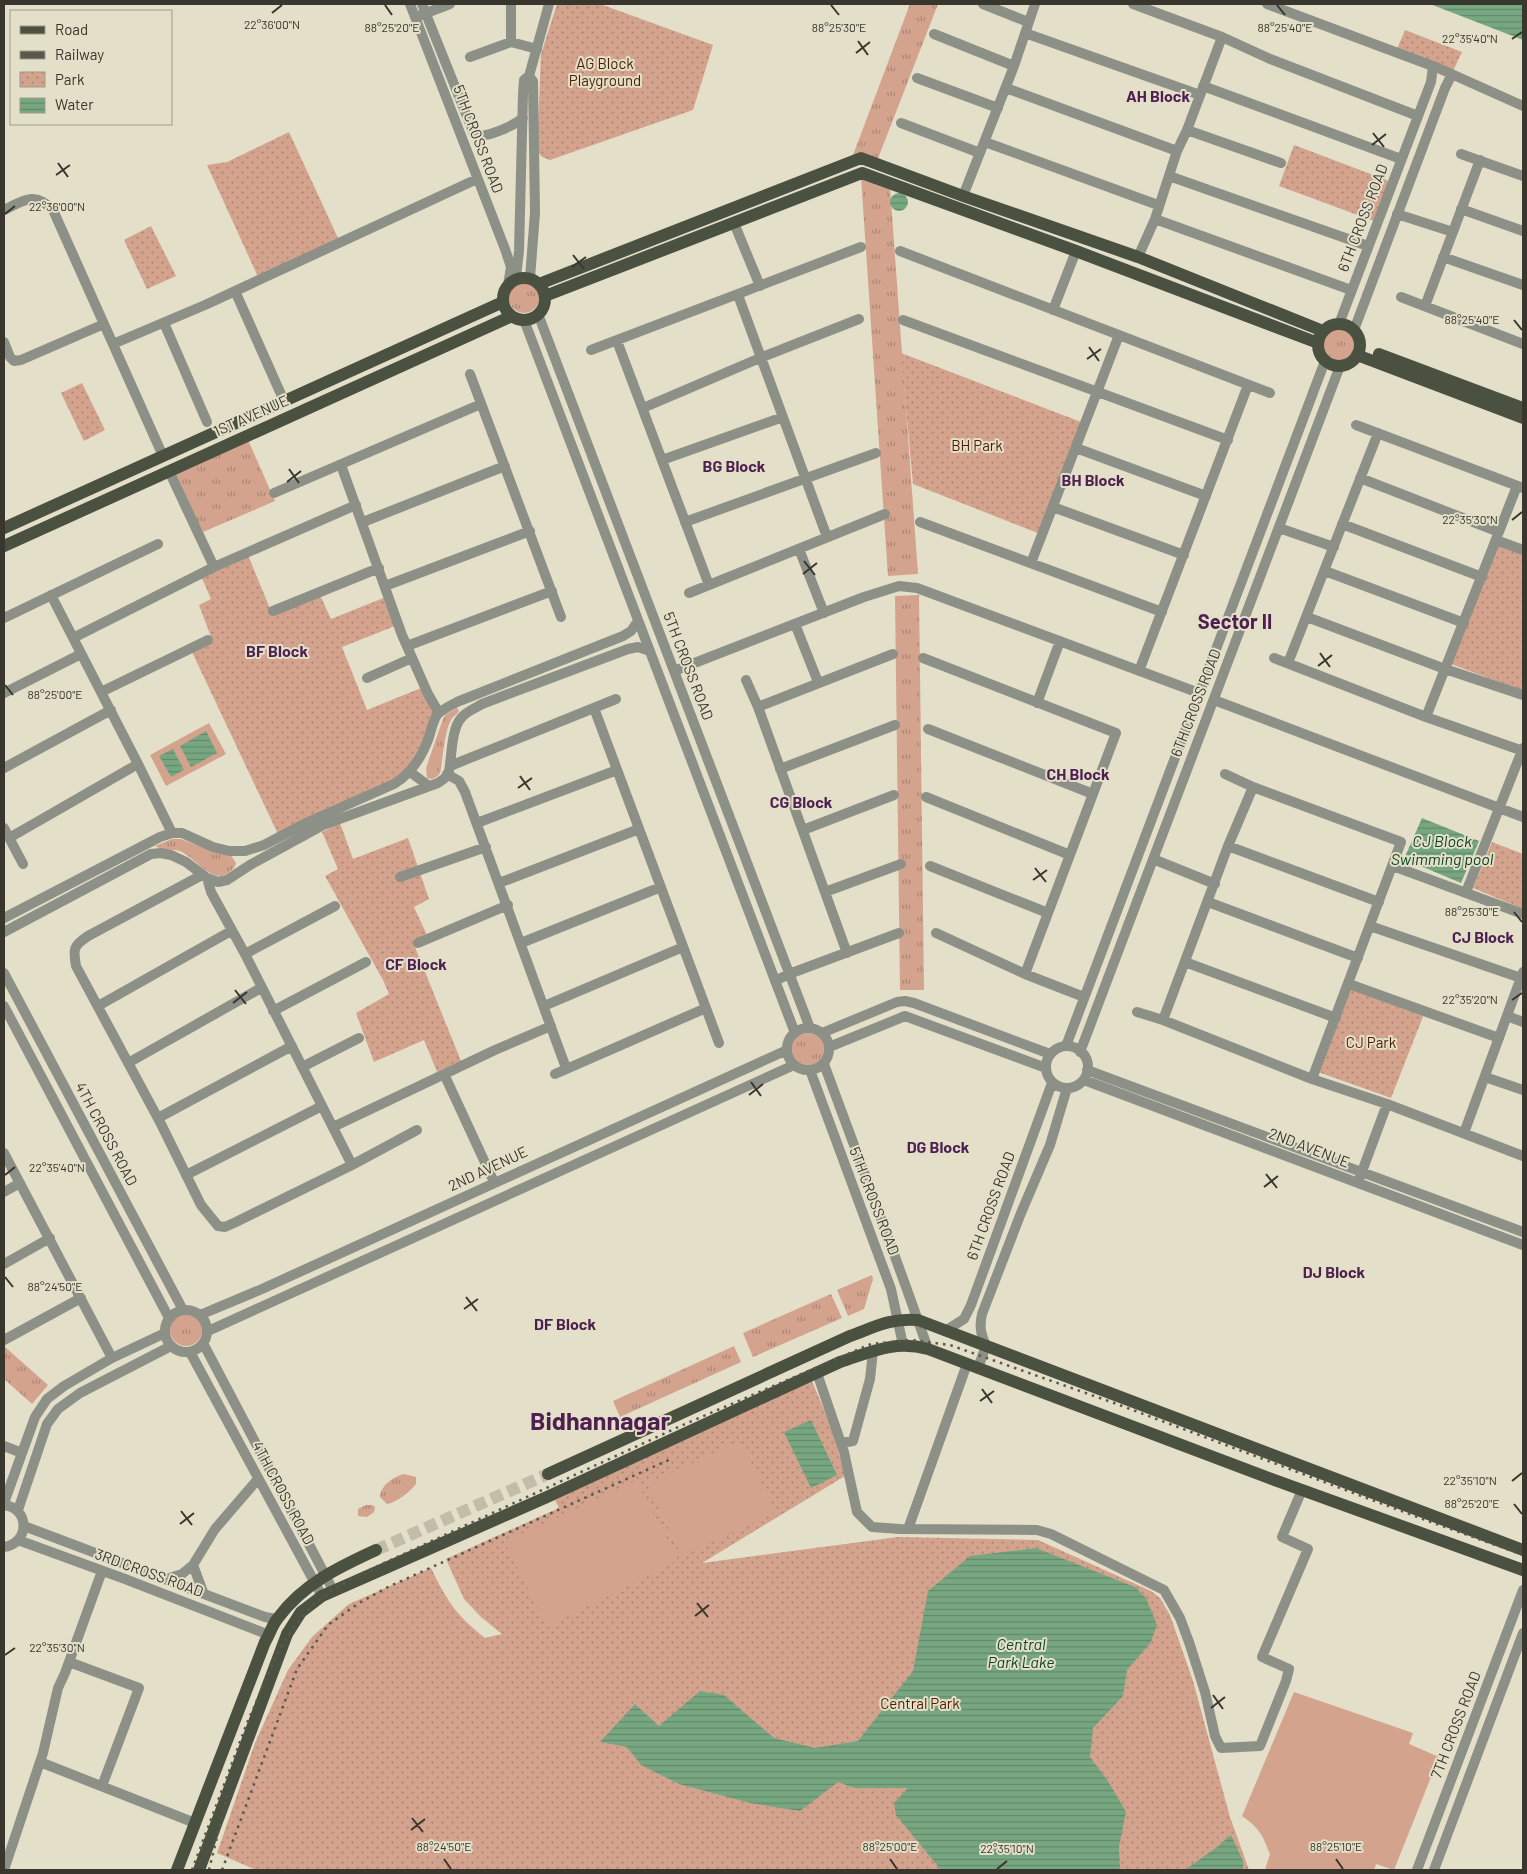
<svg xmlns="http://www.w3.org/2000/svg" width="1527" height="1874" font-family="Barlow,sans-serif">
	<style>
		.grass { fill: url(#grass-tufts) }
		.park { fill: url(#park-dots) }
		.pitch { fill: #d4a38e }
		.water { fill: url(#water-rules) }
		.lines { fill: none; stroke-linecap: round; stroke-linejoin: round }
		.major-tunnel { stroke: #c1bda9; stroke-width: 12; stroke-dasharray: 12 6; stroke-linecap: butt }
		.minor { stroke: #8d9087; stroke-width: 10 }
		.major { stroke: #4b5141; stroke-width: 12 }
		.rail { stroke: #5a574c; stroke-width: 2.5; stroke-dasharray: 2.5 5; stroke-linecap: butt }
		.ticks { fill: none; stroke: #38362d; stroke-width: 2 }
		.labels { text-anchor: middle; stroke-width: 4; stroke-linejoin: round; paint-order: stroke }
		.park-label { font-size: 15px; fill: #4f1c02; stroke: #e3dfc8 }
		.street-label { font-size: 15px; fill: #38362d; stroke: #e3dfc8 }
		.neighbourhood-label { font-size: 16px; font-weight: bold; fill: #4e2051; stroke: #e3dfc8 }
		.water-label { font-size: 16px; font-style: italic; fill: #0e4521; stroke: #e3dfc8 }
		.district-label { font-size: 20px; font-weight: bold; fill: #4e2051; stroke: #e3dfc8 }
		.town-label { font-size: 25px; font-weight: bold; fill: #4e2051; stroke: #e3dfc8 }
		.ticks-label { font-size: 12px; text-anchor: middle; fill: #38362d; stroke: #e3dfc8; stroke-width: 4; stroke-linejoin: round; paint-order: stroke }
	</style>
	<defs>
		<pattern id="grass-tufts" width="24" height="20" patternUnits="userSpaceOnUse" patternTransform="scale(1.25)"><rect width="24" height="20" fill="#d4a38e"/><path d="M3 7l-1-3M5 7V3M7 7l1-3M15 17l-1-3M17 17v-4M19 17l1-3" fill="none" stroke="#ad8674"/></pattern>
		<pattern id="park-dots" width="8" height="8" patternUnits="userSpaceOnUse" patternTransform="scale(1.25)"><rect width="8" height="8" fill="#d4a38e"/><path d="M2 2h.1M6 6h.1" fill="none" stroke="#ad8674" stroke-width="1.8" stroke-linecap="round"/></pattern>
		<pattern id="water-rules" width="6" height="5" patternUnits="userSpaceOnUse" patternTransform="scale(1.25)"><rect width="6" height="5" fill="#77a781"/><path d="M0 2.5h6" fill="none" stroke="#63896a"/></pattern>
	</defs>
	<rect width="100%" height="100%" fill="#e3dfc8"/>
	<!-- grass -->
	<path class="grass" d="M910,4h28l-61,157 -24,-6z
		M861,177l29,10 28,387 -30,2z
		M509 298a15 15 0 1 1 30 0a15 15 0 1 1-30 0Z
		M1323 344a16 16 0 1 1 32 0a16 16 0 1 1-32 0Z
		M248,440l27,61 -72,31 -29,-58z
		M919,595l5,395h-24l-5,-394z
		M457,708l2,3c-2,4 -6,5 -8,9 -7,13 -8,39 -11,53 -4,5 -7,7 -13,5l-1,-10 17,-49 3,-5z
		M172,839h9l31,12 18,3 6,9c-1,5 -3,6 -7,9 -15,14 -33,-13 -47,-20 -8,-4 -20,-1 -27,-6z
		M792 1049a16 16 0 1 1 32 0a16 16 0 1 1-32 0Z
		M872,1275l1,4 -9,30 -16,7 -11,-26z
		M831,1294l11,24 -89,39 -10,-24z
		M170 1330a16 16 0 1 1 32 0a16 16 0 1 1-32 0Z
		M4,1346l44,39 -16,19 -28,-25z
		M734,1346l7,16 -121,55 -7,-16z
		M404,1474l12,3v7c-6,8 -19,18 -29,20l-7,-7c1,-12 13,-20 24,-23z
		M366,1505h6l3,2 -1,5 -7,5 -9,-1v-7z"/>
	<!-- park -->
	<path class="park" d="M557,4h43l113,41 -20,65 -143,50 -8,-3 -5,-6 4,-97z
		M1405,30l57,22 -9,19 -56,-22z
		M289,132l49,106 -80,39 -51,-112 20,-3z
		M1294,145l95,36 -15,40 -95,-35z
		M151,226l25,50 -29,13 -23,-49z
		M901,353l180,69 -43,111 -125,-49z
		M82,383l23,47 -21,11 -23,-48z
		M1498,544l25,9v138l-72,-27z
		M248,555l25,61 47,-21 11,24 55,-22 9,29 -53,21 25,63 54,-22 14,19 -7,24 -21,39 -13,10 -116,54 -86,-182 21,-10 -14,-37 12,-6 -10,-23z
		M340,823l13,36 55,-21 21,61 -15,8 14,30 -15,5 48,119 -24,11 -13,-32 -50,22 -18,-49 33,-19 -6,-14 -58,-104 13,-7 -16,-37z
		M1492,842l31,12v55l-50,-21z
		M1351,987l73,27 -33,84 -73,-26z
		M811,1379l21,49 13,48 -143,87 196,-26 140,3 113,51 9,7 10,17 23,66 37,136 19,53h-993l-39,-17 38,-110 33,-73 24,-33 37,-33 82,-36c16,33 25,47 54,70l17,-4 -21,-17 -17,-18 -18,-40 113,-51 -4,-8z"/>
	<!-- pitch -->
	<path class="pitch" d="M209,723l17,31 -60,32 -16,-31z
		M740,1441l36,71 -94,44 -35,-72z
		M636,1481l42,79 -131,67 -42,-85z
		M1294,1692l119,41 -4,11 30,13 -45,113 -18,-6 -2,6h-109l5,-16c-8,-20 -10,-25 -28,-38z"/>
	<!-- water -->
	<path class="water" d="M1430,4h93v36z
		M890 202a9 9 0 1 1 18 0a9 9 0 1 1-18 0Z
		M206,731l11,22 -26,14 -11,-21z
		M173,749l11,21 -13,7 -12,-21z
		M1422,818l57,23 -18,42 -57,-24z
		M811,1420l26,55 -26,13 -27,-56z
		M1036,1548l99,39 11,11 11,27 -6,17 -24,28 -4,26 -30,32 -3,29 18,24 18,31 -7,35 1,23h-179l-45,-55 -2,-12 14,-15h-54l-16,-6 -38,29 -50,-8 -71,-19 -38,-19 -14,-18 -27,-5 35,-38 24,22 41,-35 24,4 50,43 41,10 43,-7 55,-70 15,-80 42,-35z
		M1231,1835l12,26v9h-58l32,-23z"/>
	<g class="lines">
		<!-- major-tunnel -->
		<path class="major-tunnel" d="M376,1550l172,-76"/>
		<!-- minor -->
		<path class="minor" d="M410,4l95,245 6,18 -3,18
			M422,4l52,130c11,6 40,-9 49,-16
			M983,4l45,18
			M1133,4l89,33 46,21 150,58
			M1267,4l171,64 85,38
			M421,15l29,-11
			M1025,33l175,62
			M934,34l80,32
			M511,42l26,7
			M470,57l41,-15v-38
			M529,76l4,5 2,132 -5,65
			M917,78l81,30
			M1203,86l198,73
			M1006,88l171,63
			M901,123l79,30
			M1187,130l94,33
			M985,142l173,63
			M1461,154l62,22
			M1169,176l199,70
			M963,196l51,-130 21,-62
			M1461,209l62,22
			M4,210c20,-10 31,-19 49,0l110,246
			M1397,214l56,18
			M1155,219l196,71
			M734,223l26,63
			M900,251l370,142
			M1138,257l17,-38 22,-68 10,-21 35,-93
			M1443,257l80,28
			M516,277l3,-26 4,-157 1,-14 5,-4 20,-72
			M235,291l49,110
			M738,295l89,242
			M1401,297l122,47
			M1425,306l55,-146
			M1053,310l23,-59
			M538,314l272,714
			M524,320l271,713
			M903,320l325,120
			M164,323l43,99
			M1339,324l92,-242 2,-16
			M1354,330l91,-242 7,-14
			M617,341l92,244
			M4,342l6,15 4,4 7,-1 83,-36
			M113,344l92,-39 272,-126
			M591,350l270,-103
			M470,374l91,243
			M643,408l117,-50 99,-39
			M1356,425l167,63
			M1076,448l130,48
			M662,460l121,-43
			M341,465l61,170 26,59 11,19
			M169,471l45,96
			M1360,478l139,54
			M274,493l207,-89
			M1053,507l131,48
			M363,522l142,-56
			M685,522l191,-69
			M920,522l242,90
			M1342,524l140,53
			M1279,528l55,19
			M1496,540l27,10
			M799,549l25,64
			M1031,563l88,-228
			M1325,571l139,52
			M385,586l145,-55
			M689,593l196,-79
			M51,595l87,169 34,69
			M273,611l106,-43
			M1307,617l138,52 78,26
			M4,618l154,-74
			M795,624l23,58
			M73,638l141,-71 142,-62
			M407,646l145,-55
			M923,658l193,75 -91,241
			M1274,658l152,59 97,34
			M1288,663l90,-230
			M674,671l190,-74 35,-11 18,2 282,105
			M1139,671l109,-286
			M367,678l45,-20
			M746,680l12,27 89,246
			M101,692l107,-52
			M4,693l77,-39
			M1214,700l309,117
			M1037,703l23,-62
			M758,707l135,-53
			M594,708l125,335
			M1426,717l91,-231
			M928,729l165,65
			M450,766l166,-67
			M4,768l107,-58
			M780,769l115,-44
			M410,772l19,14
			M447,774l12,7 6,11 101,276
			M1253,787l148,55 -89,237
			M926,797l144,58
			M477,823l140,-53
			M4,828l19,36
			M803,830l91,-35
			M9,838l129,-74
			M1228,846l151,56
			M1153,859l62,25
			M930,866l118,47
			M1393,866l130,48
			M202,875l-114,61c-15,10 -15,13 -12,30l85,158 40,81 17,21 7,1 11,-5 116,-57 65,-35
			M400,877l86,-30
			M207,878l4,14 34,62 107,211
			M499,883l140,-54
			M825,892l76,-28
			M1466,892l57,-144
			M1208,902l150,56
			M4,918l156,-81 12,-4h10l31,14 16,4h16l19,-6 42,-22 88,-39c18,-11 28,-27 35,-47 2,-7 4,-16 8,-22 5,-6 13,-9 20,-13l166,-66 8,-5 7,-10
			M1370,926l151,52
			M4,932l147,-78 10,-1 10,2 15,7 21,16 11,4 9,-2 23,-15 73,-40 115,-42 7,-5 4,-7c3,-15 2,-43 13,-54 5,-6 14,-9 20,-13l146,-55 10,-2 12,4
			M936,933l89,41 59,23
			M418,943l90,-38
			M521,943l140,-56
			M245,954l90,-48
			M1185,962l151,56
			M4,973l179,337
			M775,981l14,-7 110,-41
			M1349,984l150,54
			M4,1006l165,312
			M98,1006l133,-75
			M544,1006l139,-59
			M273,1011l93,-49
			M1137,1012l26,8 149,59 75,25 136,52
			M1507,1016l16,6
			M1163,1020l65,-174 25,-59 -28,-13
			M787 1049a21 21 0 1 1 42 0a21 21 0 1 1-42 0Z
			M822,1033l75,-31 8,-1 9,2 136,51
			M1066,1046l259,-685
			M1046 1067a21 21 0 1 1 42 0a21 21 0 1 1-42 0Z
			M829,1047l76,-31 141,52
			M1080,1052l260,-686
			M128,1063l133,-75
			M824,1064c35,95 71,190 104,285
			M302,1067l57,-29
			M810,1070l81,219 12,56
			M1087,1070l436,162
			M444,1074l50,108
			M555,1074l151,-66
			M1485,1077l38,13
			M1084,1080l439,165
			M158,1118l134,-72
			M333,1127l162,-77 56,-24
			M1464,1133l59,-161
			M4,1153l108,205
			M186,1175l136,-69
			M1360,1177l27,-73
			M4,1192l16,-9
			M4,1264l46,-26
			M165 1331a21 21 0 1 1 42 0a21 21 0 1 1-42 0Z
			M200,1315l62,-26 525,-239
			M208,1331l586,-266
			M945,1331l19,-12 7,-14 81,-222
			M4,1340l77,-42
			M203,1343l130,247
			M190,1352l132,244
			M978,1368l8,-22c-5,-12 -7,-19 -4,-32l39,-101 29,-68 17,-57
			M817,1373l27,79 13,60 15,15 28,2 137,1 14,4 113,56 16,28 9,24 16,50 10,44 6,12 39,-2 26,-65 3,-12 -27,-12 46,-108 -26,-12 20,-47
			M841,1443l12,-2 17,-62 3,-28
			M4,1446l18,7
			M4,1503l31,-86 12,-18 17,-13 48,-28 53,-25
			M4,1505c26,3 26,38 0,42
			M18,1510l29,-86 11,-15 22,-16 91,-47
			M24,1526l241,91 11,2
			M908,1529l59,-165
			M18,1540l107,39 144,56
			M193,1565l10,27
			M167,1579l15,-5 11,-9 22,-36 43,-50
			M69,1662l70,26 -37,98
			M40,1762l155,61
			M4,1870l39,-117 15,-65 7,-15 37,-102
			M1417,1870l106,-280
			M1434,1870l89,-237"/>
		<!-- major -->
		<path class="major" d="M503 299a21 21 0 1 1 42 0a21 21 0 1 1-42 0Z
			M539,284l322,-126 102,38 175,61 185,74
			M545,296l317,-123 214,78 242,92
			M1318 345a21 21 0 1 1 42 0a21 21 0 1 1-42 0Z
			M1379,354l144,54
			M1357,355l166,63
			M4,528l499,-226
			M4,546l508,-230
			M548,1474l302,-138c25,-9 40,-18 68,-16l605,230
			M177,1870l88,-228c5,-8 7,-17 13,-24 25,-34 61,-51 98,-68
			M199,1870l88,-236 14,-22 21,-16 225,-99 293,-135c31,-10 54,-22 88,-13l341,129 254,92"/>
		<!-- rail -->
		<path class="rail" d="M192,1870l55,-147 31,-71 15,-24 18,-21 21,-17 24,-14 329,-152 186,-80 41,-4 38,5 164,58 306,115 103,37
			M209,1870l18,-74
			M222,1870l75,-201 31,-44 31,-22 29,-16 285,-129"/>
	</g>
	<!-- ticks -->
	<path class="ticks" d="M385,5l7,10M831,5l8,10M1277,5l8,10M272,13l10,-8M1512,39l10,-7M858,41l10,14M856,53l14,-11M1373,133l11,14M1372,145l14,-11M58,163l10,14M56,175l14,-10M5,214l10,-8M573,255l11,14M572,267l14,-10M1514,320l8,10M1089,347l10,14M1087,359l14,-10M289,469l10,14M287,482l14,-11M1512,520l10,-8M804,561l11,14M803,574l14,-11M1320,653l10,14M1318,666l14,-11M5,685l8,10M520,776l10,14M518,788l14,-10M1035,868l11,14M1033,880l14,-10M1514,912l8,10M235,990l11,14M1512,1000l10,-7M233,1003l14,-11M751,1082l10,14M749,1095l14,-11M1266,1174l11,14M5,1175l10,-8M1264,1187l14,-11M5,1277l8,10M466,1297l11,14M464,1309l14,-10M982,1389l10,14M980,1401l14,-10M1512,1481l10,-8M1514,1504l8,10M181,1511l11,14M180,1524l14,-11M697,1603l11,14M695,1616l14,-11M5,1655l10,-7M1213,1695l10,14M1211,1708l14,-11M412,1818l11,14M411,1830l14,-11M444,1859l7,10M890,1859l7,10M1336,1859l7,10M997,1869l10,-8"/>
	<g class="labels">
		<!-- park labels -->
		<g class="park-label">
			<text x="605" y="69">AG Block<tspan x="605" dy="17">Playground</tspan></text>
			<text x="977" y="451">BH Park</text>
			<text x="1371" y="1048">CJ Park</text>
			<text x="920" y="1709">Central Park</text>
		</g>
		<!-- street labels -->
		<g class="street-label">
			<text transform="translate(478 139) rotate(69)" y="5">5TH CROSS ROAD</text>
			<text transform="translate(1363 218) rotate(-69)" y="5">6TH CROSS ROAD</text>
			<text transform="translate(251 416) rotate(-24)" y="5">1ST AVENUE</text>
			<text transform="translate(688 666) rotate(69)" y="5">5TH CROSS ROAD</text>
			<text transform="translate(1196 703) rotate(-69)" y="5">6TH CROSS ROAD</text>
			<text transform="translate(106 1134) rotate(62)" y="5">4TH CROSS ROAD</text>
			<text transform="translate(1309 1148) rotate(21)" y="5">2ND AVENUE</text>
			<text transform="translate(488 1169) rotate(-25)" y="5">2ND AVENUE</text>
			<text transform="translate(874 1201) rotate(69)" y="5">5TH CROSS ROAD</text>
			<text transform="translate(991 1206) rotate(-70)" y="5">6TH CROSS ROAD</text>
			<text transform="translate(283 1493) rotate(62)" y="5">4TH CROSS ROAD</text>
			<text transform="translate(149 1573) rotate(20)" y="5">3RD CROSS ROAD</text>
			<text transform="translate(1456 1725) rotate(-69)" y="5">7TH CROSS ROAD</text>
		</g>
		<!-- neighbourhood labels -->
		<g class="neighbourhood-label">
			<text x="1158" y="102">AH Block</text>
			<text x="734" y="472">BG Block</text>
			<text x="1093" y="486">BH Block</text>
			<text x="277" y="657">BF Block</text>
			<text x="1078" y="780">CH Block</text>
			<text x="801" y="808">CG Block</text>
			<text x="1483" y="943">CJ Block</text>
			<text x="416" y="970">CF Block</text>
			<text x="938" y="1153">DG Block</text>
			<text x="1334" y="1278">DJ Block</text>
			<text x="565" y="1330">DF Block</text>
		</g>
		<!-- water labels -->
		<g class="water-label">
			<text x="1442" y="847">CJ Block<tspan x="1442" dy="18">Swimming pool</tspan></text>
			<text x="1021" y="1650">Central<tspan x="1021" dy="18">Park Lake</tspan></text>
		</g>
		<!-- district labels -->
		<g class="district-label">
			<text x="1235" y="629">Sector II</text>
		</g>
		<!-- town labels -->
		<g class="town-label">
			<text x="600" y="1430">Bidhannagar</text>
		</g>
	</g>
	<g class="ticks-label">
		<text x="272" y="29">22°36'00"N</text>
		<text x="392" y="32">88°25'20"E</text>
		<text x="839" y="32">88°25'30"E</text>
		<text x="1285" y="32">88°25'40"E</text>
		<text x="1470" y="43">22°35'40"N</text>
		<text x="57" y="211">22°36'00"N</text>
		<text x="1472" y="324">88°25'40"E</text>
		<text x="1470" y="524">22°35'30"N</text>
		<text x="55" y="699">88°25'00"E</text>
		<text x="1472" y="916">88°25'30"E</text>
		<text x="1470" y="1004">22°35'20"N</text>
		<text x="57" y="1172">22°35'40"N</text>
		<text x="55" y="1291">88°24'50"E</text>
		<text x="1470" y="1485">22°35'10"N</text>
		<text x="1472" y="1508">88°25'20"E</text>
		<text x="57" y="1652">22°35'30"N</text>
		<text x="444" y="1851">88°24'50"E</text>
		<text x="890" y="1851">88°25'00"E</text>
		<text x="1336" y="1851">88°25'10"E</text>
		<text x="1007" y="1853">22°35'10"N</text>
	</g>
	<!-- border -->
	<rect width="1527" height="1874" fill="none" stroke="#38362d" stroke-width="10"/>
	<!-- legend -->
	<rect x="10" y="10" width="162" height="115" fill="#e3dfc8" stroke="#9f9b8a"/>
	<rect x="20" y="26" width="25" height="8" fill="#4b5141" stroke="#9f9b8a"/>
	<text x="55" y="35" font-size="15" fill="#38362d">Road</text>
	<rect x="20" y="51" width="25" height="8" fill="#5a574c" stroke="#9f9b8a"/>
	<text x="55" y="60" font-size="15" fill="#38362d">Railway</text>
	<rect x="20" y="72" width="25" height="15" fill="url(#park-dots)" stroke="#9f9b8a"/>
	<text x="55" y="85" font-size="15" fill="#38362d">Park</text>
	<rect x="20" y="98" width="25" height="15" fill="url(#water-rules)" stroke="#9f9b8a"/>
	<text x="55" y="110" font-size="15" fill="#38362d">Water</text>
</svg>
